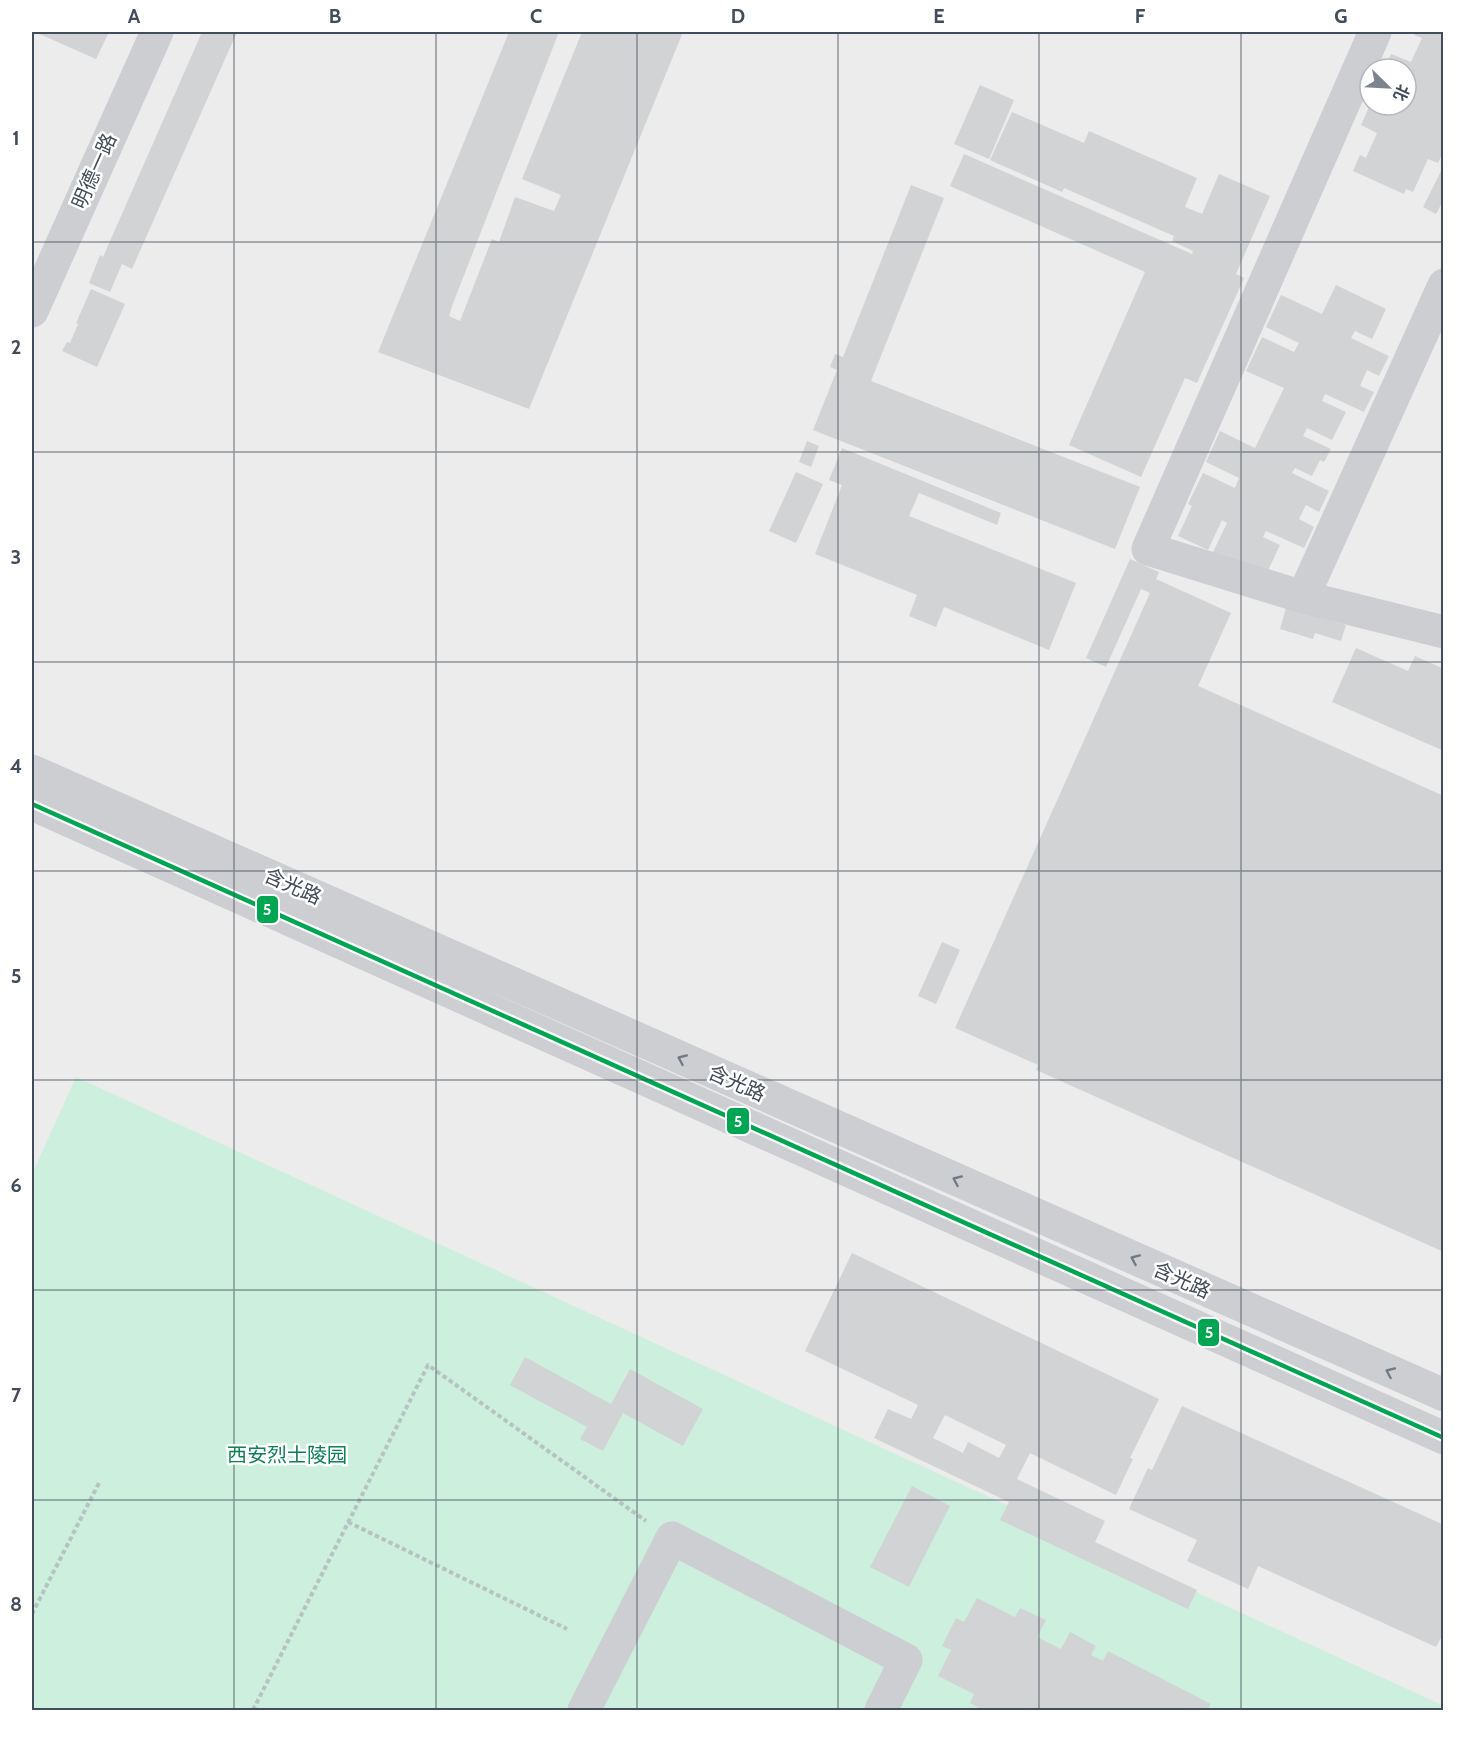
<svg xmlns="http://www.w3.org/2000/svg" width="1475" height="1742" font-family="Cabin,'Noto Sans SC',sans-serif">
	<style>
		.green { fill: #cdefde }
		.building { fill: #d2d3d5; fill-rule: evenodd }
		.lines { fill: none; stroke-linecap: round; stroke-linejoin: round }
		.path { stroke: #b6c3c2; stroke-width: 4; stroke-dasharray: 4.5 3; stroke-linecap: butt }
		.minor { stroke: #ccced2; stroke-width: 33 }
		.bus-1-casing { stroke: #fff; stroke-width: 9 }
		.bus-1 { stroke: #00a651; stroke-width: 4.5 }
		.oneway { stroke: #727a84 }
		.grid { fill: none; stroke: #424c5a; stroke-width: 1.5; stroke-opacity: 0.55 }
		.labels { text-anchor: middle; stroke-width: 5; stroke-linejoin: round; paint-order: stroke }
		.street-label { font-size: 20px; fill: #424c5a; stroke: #fff }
		.park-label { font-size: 20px; fill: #0d8156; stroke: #fff }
		.line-badge { stroke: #fff; stroke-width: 2 }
		.badge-label { font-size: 16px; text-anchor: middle; font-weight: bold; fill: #fff }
		.neatline { fill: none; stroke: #424c5a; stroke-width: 2 }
		.grid-label { font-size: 20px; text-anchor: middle; font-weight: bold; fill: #424c5a }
	</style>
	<rect width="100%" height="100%" fill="#edecec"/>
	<!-- green -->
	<path class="green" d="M76,1077l1368,629 -1,4h-1411v-536z"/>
	<!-- building -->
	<path class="building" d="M35,32h74l-13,27z
		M202,32h35l-105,237 -10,-5 -12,28 -21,-9 11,-28 3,2z
		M509,32h50l-107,274 -3,10 11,5 32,-82 7,3 16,-45 39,14 7,-16 -39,-16 60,-147h101l-154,377 -151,-57z
		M1416,32h28v118l-6,13 -10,-4 -15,33 -7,-3 -2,5 -51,-23 7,-16 6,3 11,-25 -16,-8 9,-20h36v-36h-22l7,-15 20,8 11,-24 -8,-3z
		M980,85l34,15 -25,59 -35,-15z
		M1012,112l72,31 5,-12 108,47 -12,29 17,7 17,-40 51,22 -34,78 8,4 -47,105 -12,-5 -44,99 -72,-32 76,-173 -195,-86 14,-32 228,100 1,-3 -21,-10 2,-5 -110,-48 -2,4 -72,-32z
		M1442,169l2,1v29l-8,15 -13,-7z
		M911,185l33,13 -73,183 269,106 -25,62 -302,-119 24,-60 -7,-3 5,-13 8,3z
		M1336,285l50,24 -14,30 -17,-8 -4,7 38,18 -10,20 -12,-6 -7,16 14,6 -10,20 -39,-18 -3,7 24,11 -14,28 -25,-12 -4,8 28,13 -7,13 -4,-2 -8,16 -17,-8 -3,5 37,18 -10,21 -13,-7 -7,14 15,8 -10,21 -38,-17 -3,6 17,8 -15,32 -52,-25 14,-29 -5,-3 -14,30 -30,-14 14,-30 -4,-2 15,-31 32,15 4,-10 -33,-16 14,-31 35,17 29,-60 -38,-17 16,-34 32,15 5,-9 -33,-16 15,-32 41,19z
		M91,289l34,15 -28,63 -35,-16 5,-9 3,1 8,-19 -2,-1z
		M807,441l12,5 -8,21 -12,-5z
		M842,448l159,65 -4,12 -78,-32 -10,23 167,67 -27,67 -105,-43 -8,20 -27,-11 8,-21 -102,-41 27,-69 -13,-5z
		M796,472l27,12 -27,59 -27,-12z
		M1130,559l29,13 -3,7 75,34 -33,73 246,110v456l-408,-182 2,-5 -83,-37 195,-435 -9,-4 -35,78 -20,-9z
		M1286,608l60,17 -5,16 -26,-8 -2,6 -33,-10z
		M1356,648l52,23 7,-15 29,13v82l-112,-49z
		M942,942l18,8 -24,54 -18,-8z
		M852,1253l307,146 -29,59 3,1 -17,36 -86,-42 -13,26 88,42 -10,21 102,48 -9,19 -188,-89 9,-18 -135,-64 14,-29 23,10 7,-14 -113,-54zM945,1415l61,30 -7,13 -31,-16 -5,11 -30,-15z
		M525,1357l86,47 19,-35 73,40 -20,37 -60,-33 -20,38 -23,-12 7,-12 -77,-42z
		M1182,1406l262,119v107l-8,15 -178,-81 -10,23 -61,-28 10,-21 -68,-31 19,-41 4,2z
		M912,1486l38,20 -41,81 -39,-20z
		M977,1598l38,19 5,-9 26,12 -9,17 24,12 9,-17 26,14 -5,9 12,6 5,-10 103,53 -4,6h-224l-13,-7 4,-9 -36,-18 13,-26 -9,-4 14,-28 8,4z"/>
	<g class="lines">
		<!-- path -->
		<path class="path" d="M348,1522l219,107
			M32,1614l68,-133
			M253,1710l175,-345 218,156"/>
		<!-- minor -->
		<path class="minor" d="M1375,32l-227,517 155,48 141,35
			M32,311l125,-279
			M1303,597l141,-312
			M32,771l1412,624
			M32,804l1412,634
			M584,1710l88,-172 234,122 -25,50"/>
		<!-- bus-1 casing -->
		<g class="bus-1-casing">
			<path id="bus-1" d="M32,804l1412,634"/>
		</g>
		<!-- bus-1 -->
		<use href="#bus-1" class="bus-1"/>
	</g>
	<!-- one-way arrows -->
	<defs><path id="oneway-chevron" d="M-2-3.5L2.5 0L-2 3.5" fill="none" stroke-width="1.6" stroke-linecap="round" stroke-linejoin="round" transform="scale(1.5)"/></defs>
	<g class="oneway">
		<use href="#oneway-chevron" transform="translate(682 1059) rotate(-156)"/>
		<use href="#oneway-chevron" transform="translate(957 1180) rotate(-156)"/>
		<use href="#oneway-chevron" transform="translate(1135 1259) rotate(-156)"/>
		<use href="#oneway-chevron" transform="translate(1390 1372) rotate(-156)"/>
	</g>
	<!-- grid -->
	<path class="grid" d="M234,32v1678M436,32v1678M637,32v1678M838,32v1678M1039,32v1678M1241,32v1678M32,242h1412M32,452h1412M32,662h1412M32,871h1412M32,1080h1412M32,1290h1412M32,1500h1412"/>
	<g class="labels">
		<!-- street labels -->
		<g class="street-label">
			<text transform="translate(94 171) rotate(-66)" y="7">明德一路</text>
			<text transform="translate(293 886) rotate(24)" y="7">含光路</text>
			<text transform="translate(737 1083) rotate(24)" y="7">含光路</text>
			<text transform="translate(1182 1280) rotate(24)" y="7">含光路</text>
		</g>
		<!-- park labels -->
		<g class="park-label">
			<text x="287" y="1462">西安烈士陵园</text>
		</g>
	</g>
	<g class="line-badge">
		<rect x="256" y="895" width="23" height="29" rx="6" fill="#00a651"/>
		<rect x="726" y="1107" width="24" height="28" rx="6" fill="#00a651"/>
		<rect x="1197" y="1318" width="23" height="29" rx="6" fill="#00a651"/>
	</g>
	<g class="badge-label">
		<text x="267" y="915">5</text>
		<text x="738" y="1127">5</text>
		<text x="1209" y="1338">5</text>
	</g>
	<!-- border -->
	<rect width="1475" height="1742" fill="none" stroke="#ffffff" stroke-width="66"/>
	<!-- north arrow -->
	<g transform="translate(1388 87) rotate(114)"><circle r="28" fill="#ffffff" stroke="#b3b7bd" stroke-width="1.5"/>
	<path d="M0-4.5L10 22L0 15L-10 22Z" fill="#7e848d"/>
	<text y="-9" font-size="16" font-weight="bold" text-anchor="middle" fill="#424c5a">北</text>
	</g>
	<rect x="33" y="33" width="1409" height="1676" class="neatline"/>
	<g class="grid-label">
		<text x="134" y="23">A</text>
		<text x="335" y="23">B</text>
		<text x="536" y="23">C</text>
		<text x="738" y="23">D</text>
		<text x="939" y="23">E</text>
		<text x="1140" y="23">F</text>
		<text x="1341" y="23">G</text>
		<text x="16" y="145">1</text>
		<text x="16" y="354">2</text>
		<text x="16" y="564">3</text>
		<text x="16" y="773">4</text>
		<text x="16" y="983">5</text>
		<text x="16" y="1192">6</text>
		<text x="16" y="1402">7</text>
		<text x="16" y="1611">8</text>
	</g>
</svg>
